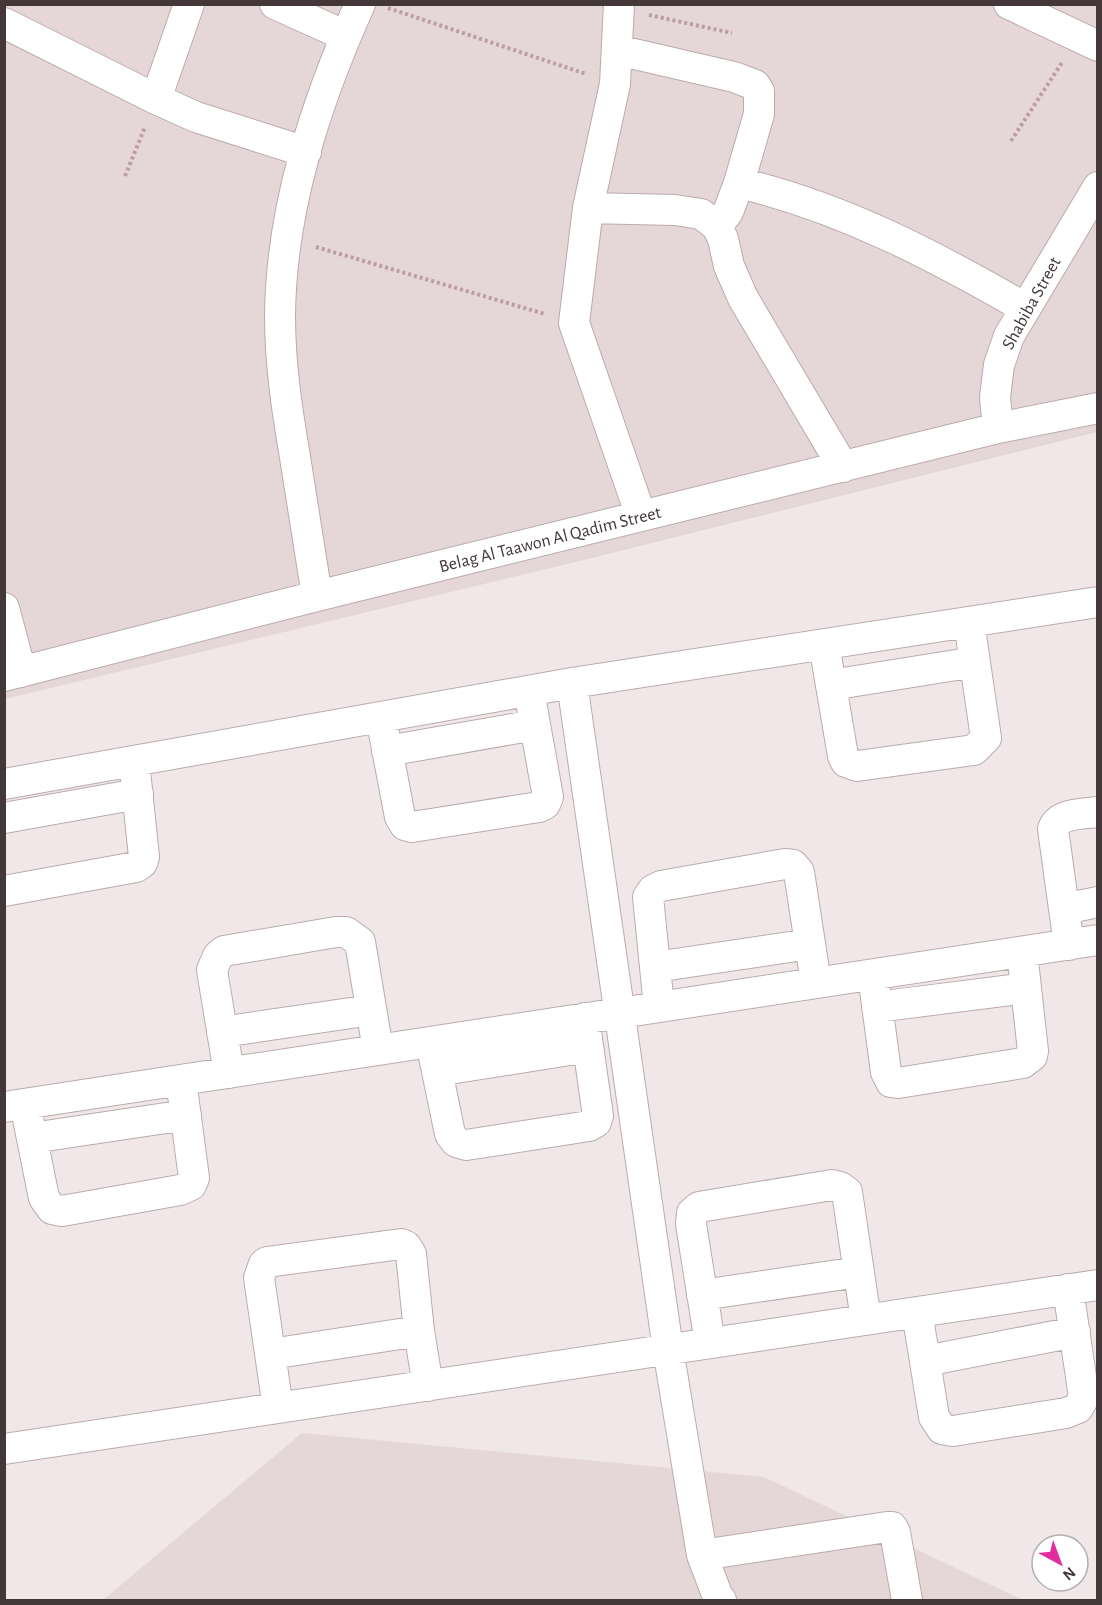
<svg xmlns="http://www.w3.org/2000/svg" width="1102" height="1605" font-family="'Alegreya Sans',sans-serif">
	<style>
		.residential { fill: #e5d6d7 }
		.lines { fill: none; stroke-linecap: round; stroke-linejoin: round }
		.minor-casing { stroke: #bcabad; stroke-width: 32 }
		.path { stroke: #bc9da2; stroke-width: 4; stroke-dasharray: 3 3; stroke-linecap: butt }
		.minor { stroke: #fff; stroke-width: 30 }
		.labels { text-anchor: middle; stroke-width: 4.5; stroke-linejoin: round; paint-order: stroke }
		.street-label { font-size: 18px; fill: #443739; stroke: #fff }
	</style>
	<rect width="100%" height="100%" fill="#f1e7e8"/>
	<!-- residential -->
	<path class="residential" d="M4,5h1093v427l-505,126 -587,141z
		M302,1433l462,44 259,123h-920z"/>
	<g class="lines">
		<!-- minor casing -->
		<g class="minor-casing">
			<path id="minor" d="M275,4l71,32
				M619,4l-4,80 -27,124 -14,115 67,193
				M1009,4l89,42
				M4,23l152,76 40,18 110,35
				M617,50l117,27 21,8 4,6v23l-20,69
				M156,99l33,-95
				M588,208l87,2 26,4 16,12 6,13 6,27 14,32 100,169
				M717,226l11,-14 11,-29c103,24 196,73 286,125
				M998,428l-3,-31 4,-32 10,-29 89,-149
				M317,596c-7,-46 -15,-93 -22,-139 -8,-47 -15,-93 -15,-141 1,-108 36,-214 80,-312
				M4,608l17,64
				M824,644l19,112 3,6 11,4 117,-16 12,-12 -17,-116
				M4,676l313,-80 681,-168 100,-20
				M572,683l96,666 34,206 16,42 3,3
				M831,685l144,-23
				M381,717l19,100 5,8 7,2 127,-20 6,-3 3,-7 -19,-106
				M387,751l148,-26
				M4,784l568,-101 526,-81
				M4,818l134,-24
				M4,891l132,-24 6,-4 2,-6 -10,-96
				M1064,909l34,-7
				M1069,945l-16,-116c5,-16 29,-15 45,-17
				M655,967l155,-23
				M873,975l13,97 5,10 7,1 125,-20 9,-7 1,-5 -11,-99
				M659,1007l-11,-110 5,-7 8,-4 124,-22 8,1 6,7 17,111
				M877,1007l149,-19
				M222,1032l149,-22
				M431,1042l19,92 6,8 10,3 123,-19 7,-4 2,-6 -14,-98
				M437,1071l151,-24
				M229,1073l-17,-103 6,-14 6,-5 112,-19h10l14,10 18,108
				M25,1104l19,94 8,11 10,2 118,-21 11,-5 3,-7 -13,-98
				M4,1107l1094,-167
				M32,1138l154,-23
				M702,1295l157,-23
				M917,1312l17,105 8,12 11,2 113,-18 12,-5 6,-11 -16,-108
				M710,1343l-19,-119 1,-11 7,-6 133,-22 8,2 7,5 19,128
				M271,1354l148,-23
				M925,1361l150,-29
				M278,1408l-19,-130 5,-14 3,-2 134,-18 5,2 5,8 8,77 9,55
				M4,1449l1094,-164
				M702,1555l185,-28h5l3,5 12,68"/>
		</g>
		<!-- path -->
		<path class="path" d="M388,8l198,66
			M649,15l83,18
			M1011,141l52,-80
			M125,176l20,-49
			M316,247l229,67"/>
		<!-- minor -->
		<use href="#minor" class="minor"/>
	</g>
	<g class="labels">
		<!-- street labels -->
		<g class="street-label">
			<text transform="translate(1031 303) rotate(-61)" y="6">Shabiba Street</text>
			<text transform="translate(550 539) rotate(-14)" y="6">Belag Al Taawon Al Qadim Street</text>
		</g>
	</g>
	<!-- border -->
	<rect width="1102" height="1605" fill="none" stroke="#443739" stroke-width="12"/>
	<!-- north arrow -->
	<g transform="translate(1060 1563) rotate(139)"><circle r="28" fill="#ffffff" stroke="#b4afb0" stroke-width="1.5"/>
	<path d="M0-4.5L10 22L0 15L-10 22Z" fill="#e22da0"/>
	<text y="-9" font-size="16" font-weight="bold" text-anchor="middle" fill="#443739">N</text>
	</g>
</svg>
